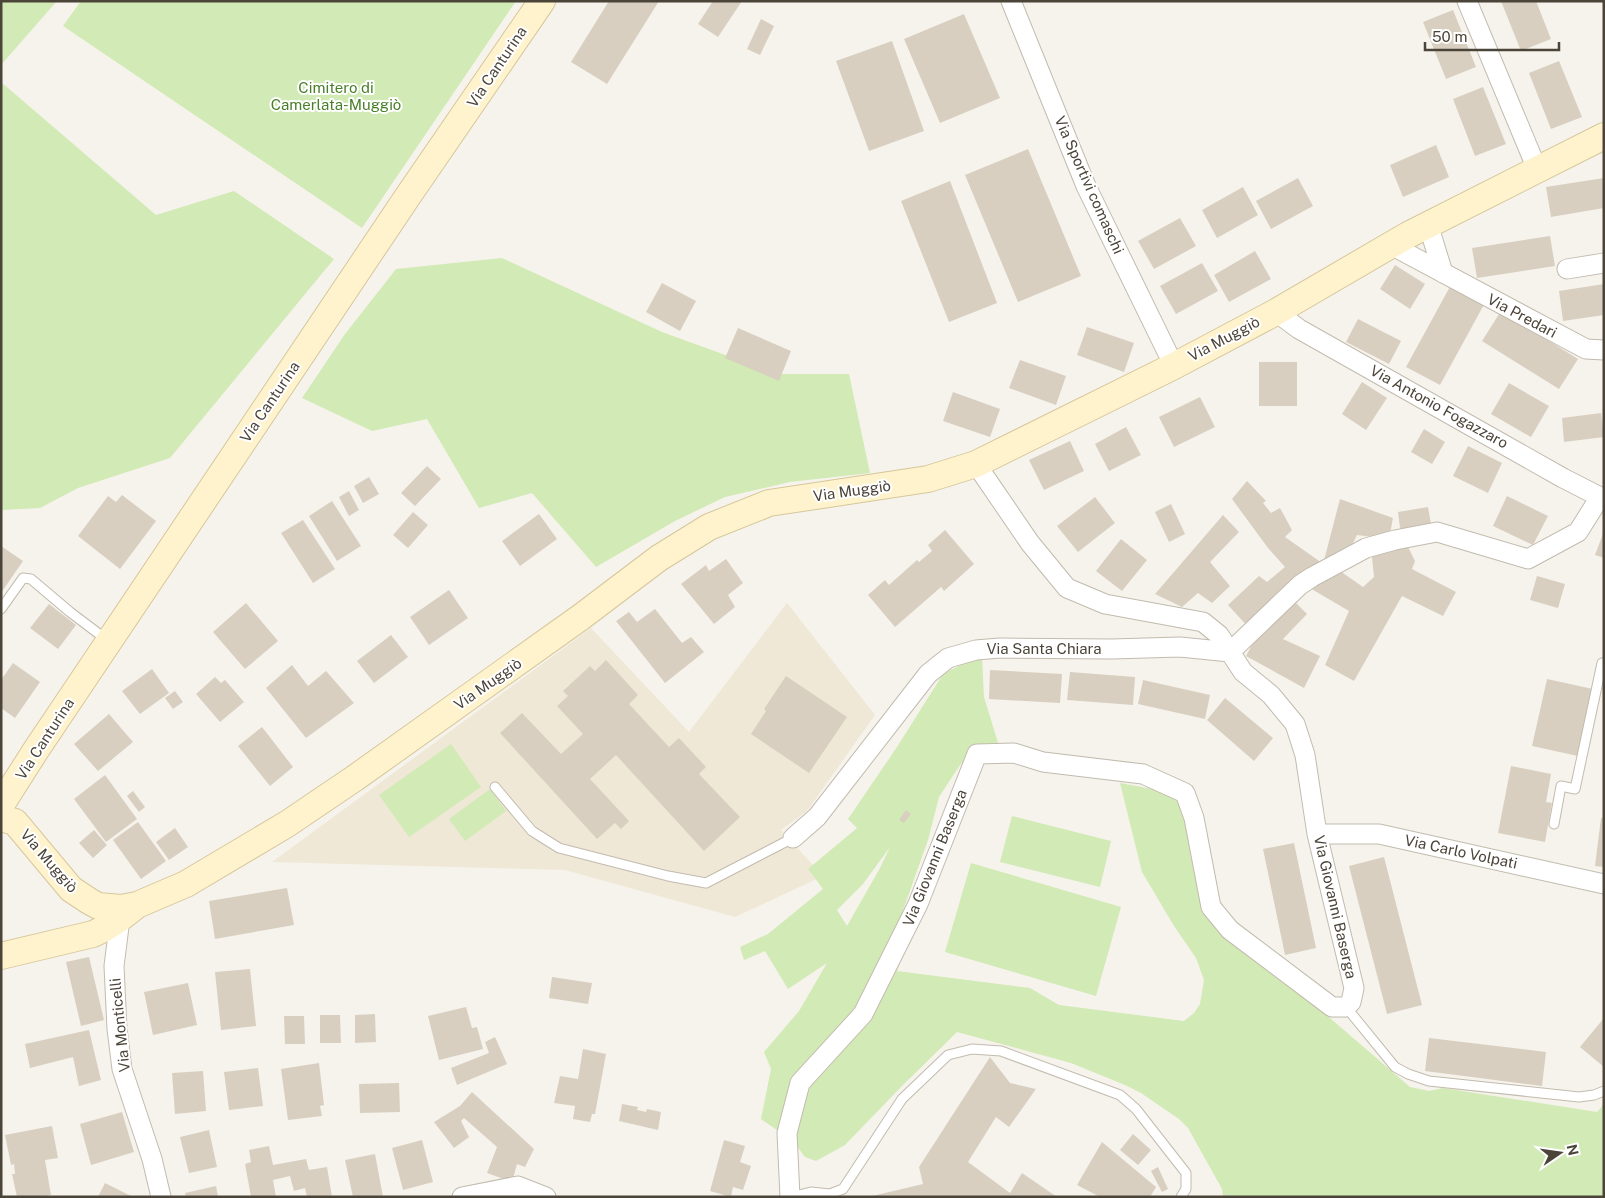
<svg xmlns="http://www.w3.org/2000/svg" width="1605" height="1198" font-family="'Public Sans',sans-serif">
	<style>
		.education { fill: #efe8d6 }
		.green { fill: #d2eab5; fill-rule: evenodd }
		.building { fill: #d8cfc1 }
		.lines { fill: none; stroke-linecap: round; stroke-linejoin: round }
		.lane-casing { stroke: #c2bbae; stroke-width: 11 }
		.street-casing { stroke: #c2bbae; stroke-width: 21 }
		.secondary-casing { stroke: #d6c79b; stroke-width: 28 }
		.lane { stroke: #fff; stroke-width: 9 }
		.street { stroke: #fff; stroke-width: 19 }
		.secondary { stroke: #fff3cd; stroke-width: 26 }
		.labels { text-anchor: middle; stroke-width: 4; stroke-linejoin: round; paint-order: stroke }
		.street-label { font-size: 15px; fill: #4b4439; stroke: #fff }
		.park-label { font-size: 15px; fill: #4a7f2a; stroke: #fff }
	</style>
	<rect width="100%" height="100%" fill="#f6f3ec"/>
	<!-- education -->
	<path class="education" d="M787,603l88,112 -68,96 -26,19 42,46 -88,41 -170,-47 -293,-8 319,-234 98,104z"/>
	<!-- green -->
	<path class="green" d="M1,1h56l-56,64z
		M81,1h435l-154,227 -299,-202z
		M1,82l155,133 78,-24 100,68 -164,199 -92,30 -38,20 -39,2z
		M502,258l160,74 116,42h71l21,99 -80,9 -65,15 -50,24 -79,46 -64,-74 -53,15 -52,-89 -55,12 -70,-33 43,-64 51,-65z
		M978,656h4l2,41 15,49 -31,11 -8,8 -21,32 -11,43 -27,76 -2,13 9,12 -11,30 133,17 29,17 125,16 10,-8 6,-9 4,-24 -8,-22 -22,-32 -32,-54 -22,-89 49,9 14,12 5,17 3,37 5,21 9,26 111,101 94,81 19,4 14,-3 154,24 7,-8v93h-381l-1,-8 -34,-61 -9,-9 -38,-26 -16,-8 -54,-22 -114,-31 -55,54 -57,59 -29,16 -11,-4 -12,-16 -32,-22 10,-50 -7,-17 35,-41 28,-48 -39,26 -23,-38 -21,9 -4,-13 28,-13 55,-45 -15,-20 49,-41 -9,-9 49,-72 46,-73zM890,847l-10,21 -33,58 -10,-16 26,-26z
		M451,744l30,43 -72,50 -30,-42z
		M490,789l16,22 -41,30 -16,-22z
		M1012,816l99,25 -11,46 -100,-25z
		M971,863l150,44 -25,89 -151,-44z"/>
	<!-- building -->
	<path class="building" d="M609,1h50l-52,83 -36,-22z
		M713,1h29l-24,36 -20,-13z
		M1501,1h35l15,38 -30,12z
		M1453,10l23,57 -30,12 -23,-57z
		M964,14l36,84 -60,25 -36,-84z
		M761,19l13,7 -14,29 -13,-6z
		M892,41l32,90 -55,20 -33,-90z
		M1559,61l23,56 -31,12 -22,-56z
		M1483,87l23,57 -31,12 -22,-57z
		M1436,145l13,32 -46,20 -13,-32z
		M1028,149l53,127 -63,26 -53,-127z
		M1298,178l15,28 -42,23 -15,-28z
		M1604,178v30l-53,9 -5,-30z
		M950,181l47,122 -48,19 -48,-121z
		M1243,187l15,28 -41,23 -15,-28z
		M1180,218l16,28 -42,23 -16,-28z
		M1550,236l5,30 -78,12 -5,-30z
		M1255,251l16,28 -42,23 -15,-27z
		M1202,263l16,28 -42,23 -16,-28z
		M1395,265l30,19 -15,25 -30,-20z
		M662,283l34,18 -16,30 -34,-19z
		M1452,283l34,18 -46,84 -34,-18z
		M1604,284v31l-41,6 -4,-30z
		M1501,311l77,48 -19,30 -77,-48z
		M1358,319l43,22 -12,23 -43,-22z
		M1087,327l47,16 -10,29 -47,-17z
		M738,328l53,23 -12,30 -54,-23z
		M1020,360l46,16 -10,29 -47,-17z
		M1259,362h38v44h-38z
		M1362,382l25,16 -21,32 -24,-16z
		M1509,383l40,23 -18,31 -40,-23z
		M953,392l47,17 -10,28 -47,-16z
		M1200,397l15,30 -41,20 -15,-30z
		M1601,413l3,24 -40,5 -2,-24z
		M1126,427l15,28 -32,16 -14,-27z
		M1424,429l21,13 -13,22 -21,-12z
		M1070,441l14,30 -40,19 -15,-30z
		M1468,446l34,17 -14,30 -35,-17z
		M427,466l14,13 -26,27 -14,-13z
		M369,477l10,17 -16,9 -9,-17z
		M1247,481l19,20 -3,2 8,10 9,-5 12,22 -7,7 37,26 -72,66 -22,-24 31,-29 8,6 18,-15 -17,-19 -36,-49z
		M349,491l10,19 -10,6 -10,-19z
		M122,495l34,26 -36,48 -42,-33 30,-40 8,6z
		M1507,496l41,20 -15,29 -40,-19z
		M1095,497l20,26 -37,29 -21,-26z
		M1340,499l53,19 -4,21 -32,-4 -10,20 -25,13z
		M332,501l29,45 -24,15 -28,-45z
		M1171,504l14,30 -16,8 -14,-30z
		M1428,507l4,23 -31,6 -3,-24z
		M413,512l15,13 -20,23 -15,-13z
		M539,514l18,25 -37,27 -18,-25z
		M1223,515l16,17 -29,30 20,24 -18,17 -14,-10 -16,14 -27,-13z
		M303,520l32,49 -22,14 -32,-50z
		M945,530l29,34 -30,27 -3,-4 -46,40 -27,-32 17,-15 4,5 28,-25 2,2 13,-11 -4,-6z
		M1604,531v27l-9,-3z
		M1121,539l26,21 -25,31 -26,-20z
		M1405,541l10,20 -3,8 44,23 -13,24 -41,-20 -48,85 -29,-16 24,-54 -46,-27 37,-13 23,16 11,-10 -3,-29z
		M1,546l22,15 -22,32z
		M726,559l17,24 -15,12 7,12 -21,17 -33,-40 25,-19 3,6z
		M1537,576l28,8 -7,24 -28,-8z
		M449,590l19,28 -39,27 -19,-28z
		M1291,598l16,16 -24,25 37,17 -16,32 -58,-32 11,-21z
		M246,603l32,38 -33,28 -32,-37z
		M49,604l27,21 -18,24 -28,-21z
		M655,609l27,34 9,-6 13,15 -39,31 -49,-62 13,-9 8,10z
		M391,635l17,22 -34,26 -17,-22z
		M606,660l32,35 -9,9 40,43 10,-9 27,29 -7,7 41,43 -36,34 -88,-96 -26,24 39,42 -8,8 -6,-6 -18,16 -97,-106 22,-20 39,41 22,-20 -26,-28 11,-10 -5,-5 27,-25 5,5z
		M13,663l27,19 -25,36 -14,-10v-28z
		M292,665l16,21 18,-15 28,32 -48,35 -40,-50z
		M152,669l17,24 -29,21 -18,-23z
		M990,670l72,4 -2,29 -71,-4z
		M1070,672l65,5 -2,28 -66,-5z
		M786,676l61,41 -38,56 -58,-39 15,-23 -2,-2z
		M215,677l6,6 4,-3 19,22 -24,20 -24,-28z
		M1547,679l46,10 -15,67 -46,-10z
		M1143,680l67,15 -5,24 -67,-15z
		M175,691l8,11 -10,7 -8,-11z
		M1225,698l48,40 -19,23 -47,-41z
		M109,714l24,28 -35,29 -24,-27z
		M262,727l31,40 -23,19 -32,-40z
		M1511,766l40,8 -5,28 6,1 -7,39 -47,-9z
		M105,775l32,44 -31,23 -32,-43z
		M133,791l12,16 -6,5 -12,-16z
		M906,810l5,4 -7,9 -5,-3z
		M1601,818h3v49l-9,-1z
		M138,822l28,39 -25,18 -28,-39z
		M175,828l13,19 -19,13 -13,-18z
		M94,830l13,15 -14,13 -14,-15z
		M1294,843l22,105 -31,7 -22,-106z
		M1384,857l38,148 -35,9 -38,-148z
		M287,888l7,37 -79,14 -6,-38z
		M89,957l15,63 -23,6 -15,-64z
		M250,969l6,57 -35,4 -6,-58z
		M552,977l40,6 -4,21 -39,-6z
		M188,983l9,42 -44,10 -9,-43z
		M466,1007l6,21 5,-1 6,22 -44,11 -11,-44z
		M375,1014l1,28 -21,1v-28z
		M320,1015h20l1,28h-21z
		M284,1016h20l1,28h-20z
		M1604,1018v49l-24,-20z
		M89,1030l12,50 -22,6 -6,-29 -43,11 -5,-24z
		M495,1037l12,27 -50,21 -6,-17 38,-15 -4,-11z
		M1429,1038l117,14 -4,34 -117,-15z
		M583,1049l23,5 -11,60h-3l-2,8 -17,-3 2,-13 -21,-3 6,-27 18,3z
		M990,1057l20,26 26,6 -27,38 -13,-10 -28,45 42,31 12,-20 35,24h-189l55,-13 -4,-17z
		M319,1063l5,42 -4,1 2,10 -34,4 -7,-51z
		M258,1068l5,38 -34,4 -5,-38z
		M203,1071l3,40 -31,3 -3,-41z
		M399,1083l1,29 -40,1 -1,-29z
		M472,1092l62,57 -9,18 -8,-3 -5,18 -25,-9 10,-26 -33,-29 -3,3 8,16 -15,11 -20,-26 26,-16z
		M622,1104l16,3 -1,3 9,2 1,-3 14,3 -3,18 -39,-9z
		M122,1112l12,40 -43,13 -11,-41z
		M52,1126l6,32 -13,2 6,35 -11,2h-23l-5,-23h3l-1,-10 -3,1 -6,-30z
		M209,1130l8,37 -28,6 -9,-36z
		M1133,1134l18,16 -13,15 -18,-15z
		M422,1140l11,42 -30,8 -11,-42z
		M724,1140l21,6 -5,16 11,4 -8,24 -10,-3 -2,10 -21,-6z
		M1102,1142l54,45 -6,10h-50l-23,-12z
		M269,1146l4,19 33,-6 3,11 18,-3 5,30h-25l-2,-9 -11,3 -4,-15 -17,4 3,17h-25l-6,-33 6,-2 -2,-12z
		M375,1154l8,43h-30l-8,-37z
		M1158,1167l10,22 -6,3 -11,-21z
		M105,1183l28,14h-35z
		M216,1186l2,11h-32l-1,-4z"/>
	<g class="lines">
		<!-- lane casing -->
		<g class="lane-casing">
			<path id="lane" d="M1,609l22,-31 8,1 39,33 37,28
				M495,787l37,44 27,17 109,28 38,7 87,-45
				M1554,824l7,-38 14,3 27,-126 2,1
				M1346,1007l49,60 13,7 21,7 150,16 15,-2 10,-4
				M791,1197l20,-5 19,2 13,-5 59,-90 46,-44 24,-6 29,2 119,44 16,14 50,64v16l-5,8"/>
		</g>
		<!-- street casing -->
		<g class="street-casing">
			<path id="street" d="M1011,1l75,185 88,180
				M1467,1l70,168
				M1428,224l15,49
				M1391,245l195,104 18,1
				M1567,269l37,-6
				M1276,312l23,17 264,149 41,21
				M1317,834h62l225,50
				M793,838l24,-21 111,-143 20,-16 28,-8 24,-2 112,1 68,-2 50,5 70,-67 12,-8 54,-29 29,-8 42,-8 91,27 50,-27 22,-35
				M121,911l-7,55 3,63 5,40 30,90 9,38
				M462,1197l56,-11 28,11
				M790,1197l-3,-64 13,-50 63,-69 55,-110 59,-150 37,-1 29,9 100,12 42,19 9,25 17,89 19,23 102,77h14l5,-5 3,-14 -37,-154 -12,-79 -10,-31 -24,-29 -28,-23 -24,-37 -16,-13 -98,-18 -38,-16 -37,-45 -54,-79"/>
		</g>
		<!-- secondary casing -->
		<g class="secondary-casing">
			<path id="secondary" d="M1,805l35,-55 372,-554 134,-195
				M1,818l14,4 56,67 18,12 9,5 23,2 16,-3 49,-21 101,-60 68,-46 226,-161 78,-59 50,-31 60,-24 159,-24 48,-15 198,-98 102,-54 132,-77 196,-99
				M1,956l92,-22c17,-7 30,-18 44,-29"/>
		</g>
		<!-- lane -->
		<use href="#lane" class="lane"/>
		<!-- street -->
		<use href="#street" class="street"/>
		<!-- secondary -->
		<use href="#secondary" class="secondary"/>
	</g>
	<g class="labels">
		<!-- street labels -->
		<g class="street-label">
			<text transform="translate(497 67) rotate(-56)" y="5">Via Canturina</text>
			<text transform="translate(1089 185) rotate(66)" y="5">Via Sportivi comaschi</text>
			<text transform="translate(1522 316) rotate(28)" y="5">Via Predari</text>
			<text transform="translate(1224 339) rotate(-28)" y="5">Via Muggiò</text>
			<text transform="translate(270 402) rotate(-56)" y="5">Via Canturina</text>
			<text transform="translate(1439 407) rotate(29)" y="5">Via Antonio Fogazzaro</text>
			<text transform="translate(852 491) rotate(-8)" y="5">Via Muggiò</text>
			<text x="1044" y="654">Via Santa Chiara</text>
			<text transform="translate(488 684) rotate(-35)" y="5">Via Muggiò</text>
			<text transform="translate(45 739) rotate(-57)" y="5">Via Canturina</text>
			<text transform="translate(1461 852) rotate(12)" y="5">Via Carlo Volpati</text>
			<text transform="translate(935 858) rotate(-68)" y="5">Via Giovanni Baserga</text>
			<text transform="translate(49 861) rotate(49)" y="5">Via Muggiò</text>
			<text transform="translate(1335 907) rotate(77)" y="5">Via Giovanni Baserga</text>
			<text transform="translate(120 1025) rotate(-96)" y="5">Via Monticelli</text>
		</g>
		<!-- park labels -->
		<g class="park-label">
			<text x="336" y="93">Cimitero di<tspan x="336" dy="17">Camerlata-Muggiò</tspan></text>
		</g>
	</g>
	<!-- border -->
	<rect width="1605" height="1198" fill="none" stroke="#4b4439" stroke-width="5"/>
	<!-- north arrow -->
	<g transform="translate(1560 1153) rotate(77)" stroke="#ffffff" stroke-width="4" paint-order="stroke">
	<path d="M0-4L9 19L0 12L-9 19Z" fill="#4b4439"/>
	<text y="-8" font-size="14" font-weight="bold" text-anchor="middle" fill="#4b4439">N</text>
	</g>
	<!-- scale -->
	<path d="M1425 42v8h134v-8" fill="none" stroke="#4b4439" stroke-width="2.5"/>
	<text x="1432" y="42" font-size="15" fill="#4b4439" stroke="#ffffff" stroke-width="4" paint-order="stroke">50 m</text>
</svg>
